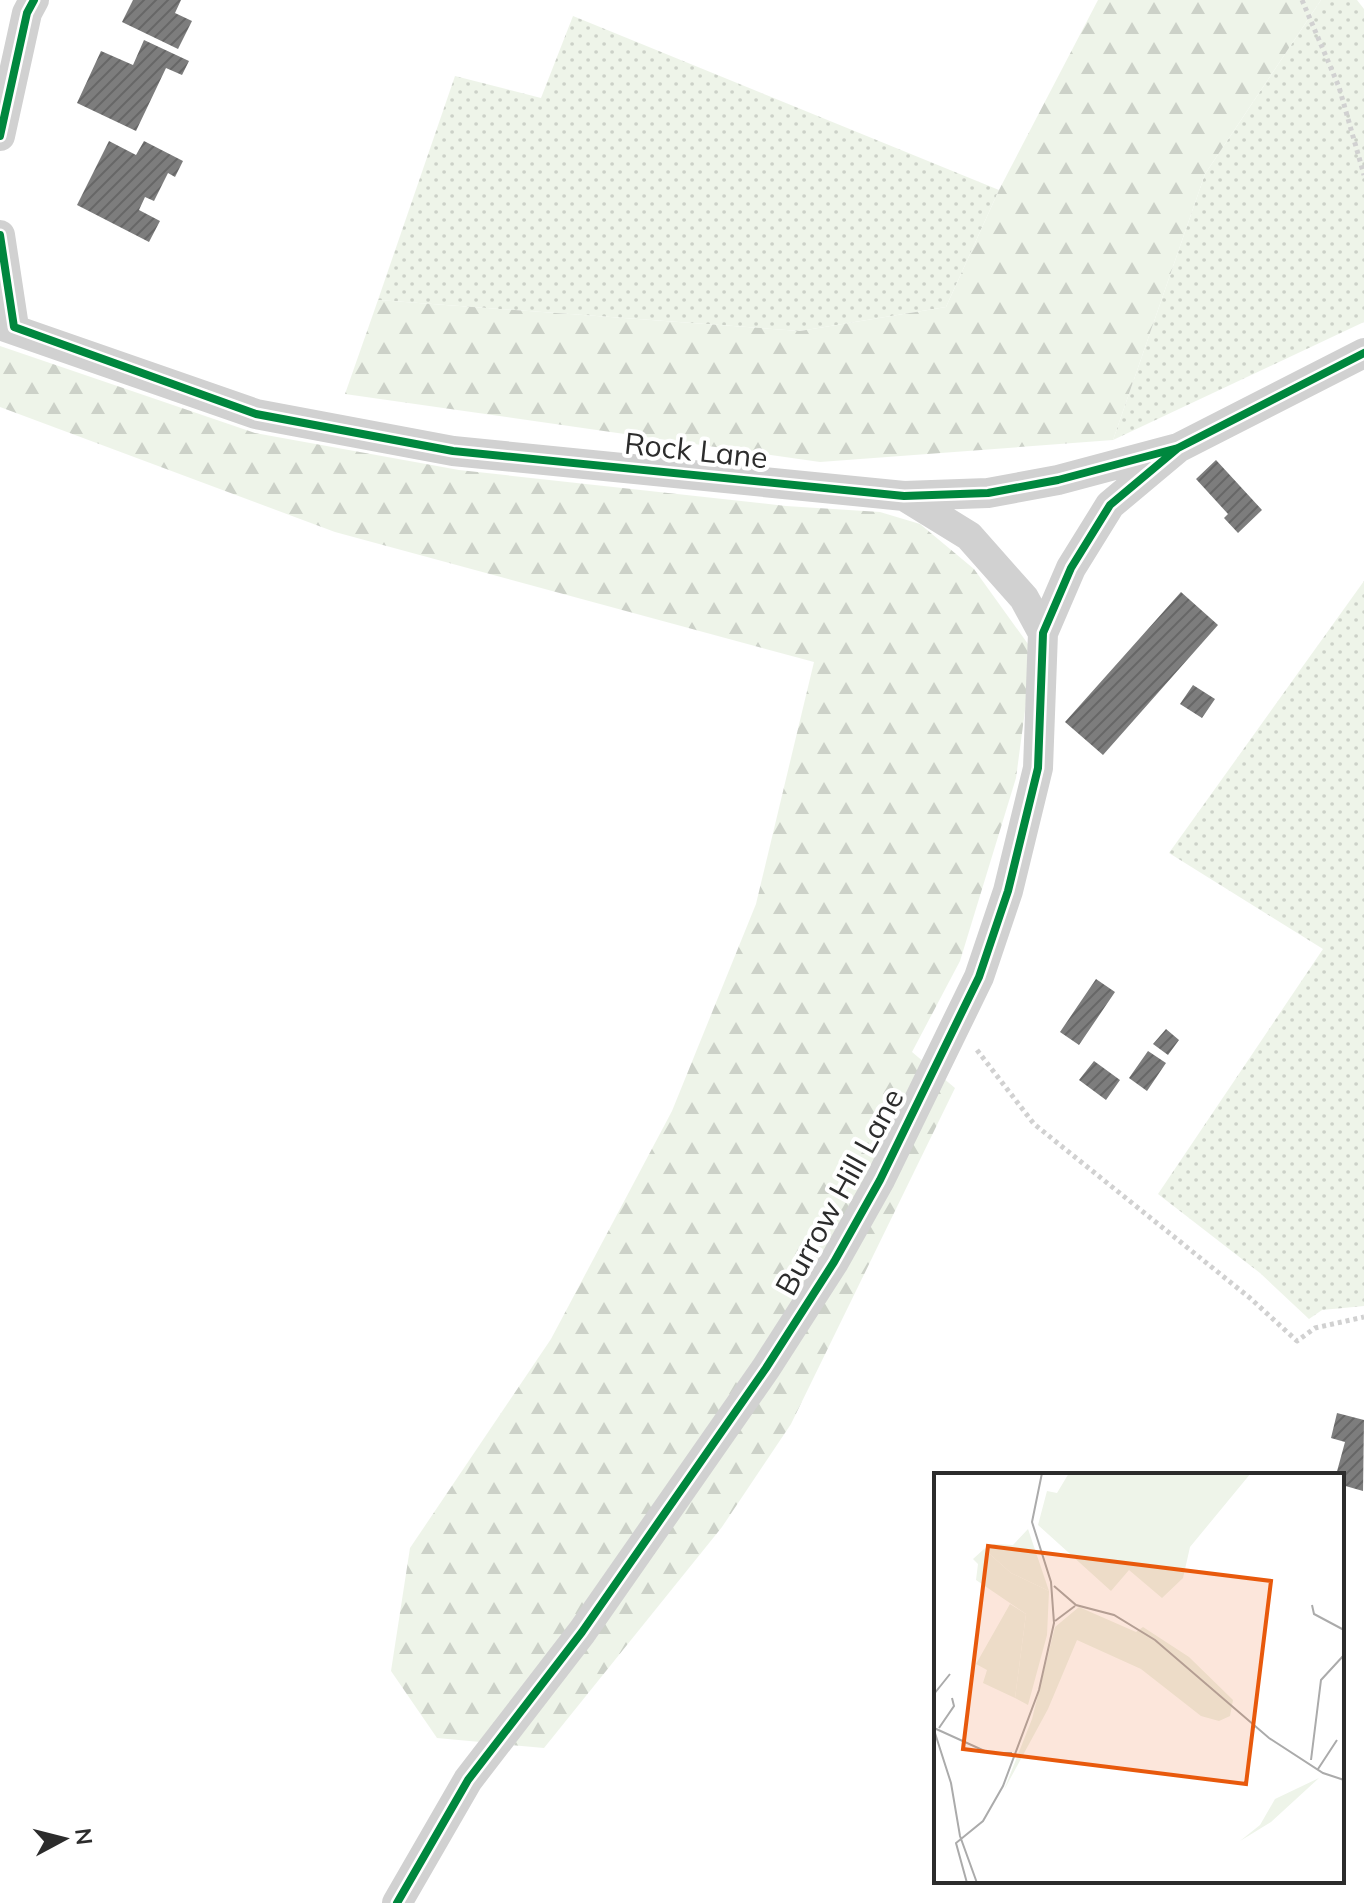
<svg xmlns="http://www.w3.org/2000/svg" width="1364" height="1903" font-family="Mulish,sans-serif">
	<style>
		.grass { fill: url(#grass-dots) }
		.forest { fill: url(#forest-firs) }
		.building { fill: url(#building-hatch) }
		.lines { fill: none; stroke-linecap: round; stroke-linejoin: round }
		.path { stroke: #d1d1d1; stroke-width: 5; stroke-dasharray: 4 4; stroke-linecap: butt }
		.minor { stroke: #d1d1d1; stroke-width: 30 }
		.cycleway-casing { stroke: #fff; stroke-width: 13 }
		.cycleway { stroke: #00873e; stroke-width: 8 }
		.labels { text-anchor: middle; stroke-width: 8; stroke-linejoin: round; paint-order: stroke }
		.street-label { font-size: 30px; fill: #2c2c2c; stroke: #fff }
		.inset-road { fill: none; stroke: #ababab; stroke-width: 2 }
		.view { fill: #e8590c; fill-opacity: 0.15; stroke: #e8590c; stroke-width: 4 }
		.inset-edge { fill: none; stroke: #2c2c2c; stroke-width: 4 }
	</style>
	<defs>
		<pattern id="grass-dots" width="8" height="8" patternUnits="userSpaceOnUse" patternTransform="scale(2)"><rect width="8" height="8" fill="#eef4e9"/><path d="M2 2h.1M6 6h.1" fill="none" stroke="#ccd1c8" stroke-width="1.8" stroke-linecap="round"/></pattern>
		<pattern id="forest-firs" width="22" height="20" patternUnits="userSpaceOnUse" patternTransform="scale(2)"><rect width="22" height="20" fill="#eef4e9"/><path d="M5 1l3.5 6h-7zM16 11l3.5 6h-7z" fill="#ccd1c8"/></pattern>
		<pattern id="building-hatch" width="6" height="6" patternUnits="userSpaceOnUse" patternTransform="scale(2)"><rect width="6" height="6" fill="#7d7d7d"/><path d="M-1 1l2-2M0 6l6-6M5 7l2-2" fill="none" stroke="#676767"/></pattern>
	</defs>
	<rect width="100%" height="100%" fill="#fff"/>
	<!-- grass -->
	<path class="grass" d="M1321,0h36l7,9v313l-251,118 92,-266z
		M573,16l426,174 -53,117 -146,24 -422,-31 77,-224 86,22z
		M1364,581v725l-42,4 -13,9 -49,-46 -102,-79 165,-245 -154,-96z"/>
	<!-- forest -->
	<path class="forest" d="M1098,0h223l-116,174 -92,266 -293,22 -475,-68 33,-94 422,31 146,-24 53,-117z
		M0,346l255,87 204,37 327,36 94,6 40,12 54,45 59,82 -17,127 -56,183 -48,91 43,36 -164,336 -69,103 -178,221 -107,-10 -46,-67 19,-123 141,-209 121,-228 84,-207 58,-242 -479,-130 -335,-125z"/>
	<!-- building -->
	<path class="building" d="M133,0h48l-6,13 17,8 -14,28 -56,-27z
		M144,40l45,21 -7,14 -16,-7 -30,63 -59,-28 24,-52 32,14z
		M109,141l27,14 8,-14 39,20 -8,16 -7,-4 -14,28 -9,-4 -6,13 21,11 -11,21 -72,-37z
		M1216,460l46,50 -24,23 -14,-15 4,-4 -32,-35z
		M1181,592l37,33 -115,130 -38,-33z
		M1193,685l22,14 -13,19 -22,-14z
		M1096,979l19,13 -36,53 -19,-13z
		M1166,1029l13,11 -11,15 -15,-11z
		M1148,1051l18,12 -19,28 -18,-13z
		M1094,1061l26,19 -14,20 -27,-20z
		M1337,1413l27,7 -1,71 -21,-6v-10h-6l9,-33 -14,-4z"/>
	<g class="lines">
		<!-- path -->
		<path class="path" d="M1302,0l37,87 25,88
			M977,1050l57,74 216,174 47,43 18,-13 49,-11"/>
		<!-- minor -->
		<path class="minor" d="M0,136l27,-123 7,-13
			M0,235l14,92
			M0,325l256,89 197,37 451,45 84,-3 70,-13 120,-32 186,-95
			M904,496l65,40 55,62 19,35
			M397,1903l71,-123 114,-148 184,-264 68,-106 46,-82 99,-203 29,-86 30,-123 5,-135 28,-65 39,-63 68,-57"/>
		<!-- cycleway casing -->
		<g class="cycleway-casing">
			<path id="cycleway" d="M0,136l27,-123 7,-13
				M0,235l14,92 242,87 197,37 451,45 84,-3 70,-13 120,-32 186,-95
				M397,1903l71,-123 114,-148 184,-264 68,-106 46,-82 99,-203 29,-86 30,-123 5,-135 28,-65 39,-63 68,-57"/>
		</g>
		<!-- cycleway -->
		<use href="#cycleway" class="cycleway"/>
	</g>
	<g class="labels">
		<!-- street labels -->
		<g class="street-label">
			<text transform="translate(696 451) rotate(6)" y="10">Rock Lane</text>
			<text transform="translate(840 1192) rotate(-61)" y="10">Burrow Hill Lane</text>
		</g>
	</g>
	<!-- overview -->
	<g transform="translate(934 1473)">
		<rect width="410" height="410" fill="#fff"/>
		<path d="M135,0h182l-61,74 -7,31 -21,20 -33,-28 -18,21 -73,-66 9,-34 10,2zM94,56l21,62 -38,-18 -27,-24 10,-5 19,1zM76,131l16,10 -11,84 -32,-15 4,-13 -11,-6z" fill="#eef4e9"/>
		<path d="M50,76l27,24 38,18 -2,44 -19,70 -13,-7 11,-84 -50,-34 2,-16 -5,-5zM145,134l57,25 7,-5 46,30 44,43 -3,16 -11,5 -18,-5 -60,-47 -64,-29 -29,69 -44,81 28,-71 23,-92zM385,305l-48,44 -31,19 20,-16 15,-26z" fill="#eef4e9"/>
		<path class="inset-road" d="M120,113l22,19 38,10 41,25 114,98 54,35 21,7M378,132l2,9 30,16M121,148l20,-15M0,221l16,-20M0,255l55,25h23M5,255l15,-22 -2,-8M0,257l17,53 9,53 17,47M377,287l10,-80 23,-25M384,296l19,-29M33,410l-11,-40 27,-22 20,-35 36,-96 15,-67 -3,-41 -19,-60 10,-49"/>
		<path class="view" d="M54,73l283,35 -25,203 -283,-35z"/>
		<rect width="410" height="410" class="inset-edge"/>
	</g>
	<!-- north arrow -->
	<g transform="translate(64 1839) rotate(83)" stroke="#ffffff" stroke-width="6" paint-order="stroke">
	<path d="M0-6L14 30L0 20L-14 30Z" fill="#2c2c2c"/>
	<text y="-12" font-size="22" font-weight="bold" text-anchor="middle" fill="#2c2c2c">N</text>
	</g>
</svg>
